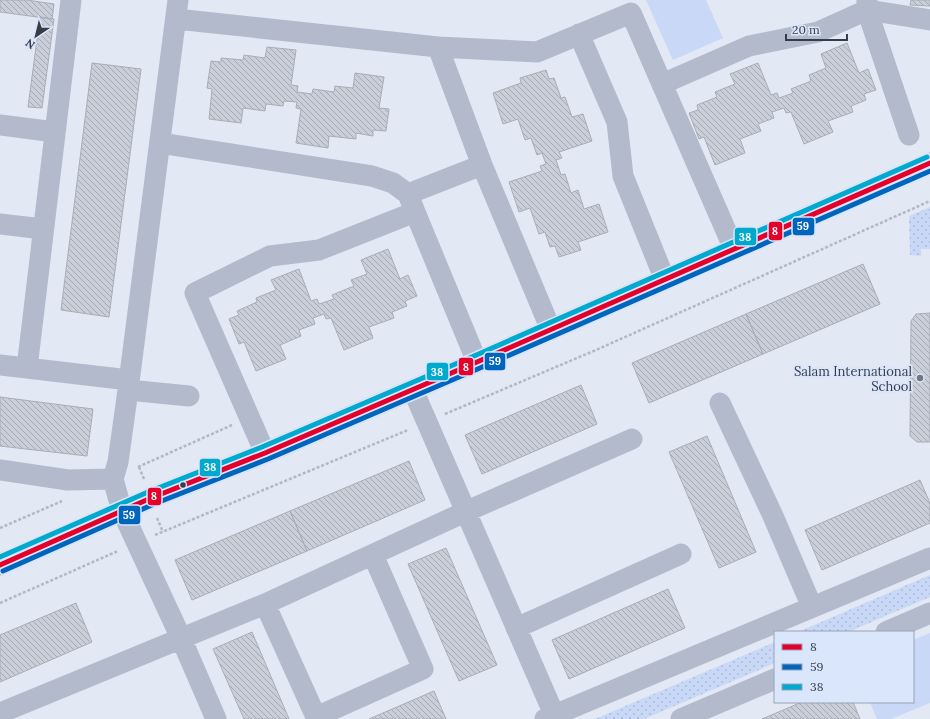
<svg xmlns="http://www.w3.org/2000/svg" width="930" height="719" font-family="Lora,serif">
	<style>
		.grass { fill: url(#grass-dots) }
		.garden { fill: #c9d8f6 }
		.building { fill: url(#building-back-hatch); stroke: #a8adb8 }
		.lines { fill: none; stroke-linecap: round; stroke-linejoin: round }
		.path { stroke: #b2b8c6; stroke-width: 2.5; stroke-dasharray: 3 2; stroke-linecap: butt }
		.minor { stroke: #b2bacc; stroke-width: 21 }
		.bus-1-casing { stroke: #dae6fc; stroke-width: 8 }
		.bus-2-casing { stroke: #dae6fc; stroke-width: 8 }
		.bus-3-casing { stroke: #dae6fc; stroke-width: 8 }
		.bus-1 { stroke: #e4002b; stroke-width: 5 }
		.bus-2 { stroke: #0065bd; stroke-width: 5 }
		.bus-3 { stroke: #00a9ce; stroke-width: 5 }
		.poi-dot { fill: #737984; stroke: #dae6fc; stroke-width: 1.5 }
		.bus-dot { fill: #373d48; stroke: #dae6fc; stroke-width: 1.5 }
		.labels { text-anchor: middle; stroke-width: 3.5; stroke-linejoin: round; paint-order: stroke }
		.poi-label { font-size: 13px; fill: #373d48; stroke: #dae6fc; text-anchor: end }
		.line-badge { stroke: #dae6fc; stroke-width: 1.5 }
		.badge-label { font-size: 11px; text-anchor: middle; font-weight: bold; fill: #fff }
	</style>
	<defs>
		<pattern id="grass-dots" width="8" height="8" patternUnits="userSpaceOnUse"><rect width="8" height="8" fill="#c9d8f6"/><path d="M2 2h.1M6 6h.1" fill="none" stroke="#adbad4" stroke-width="1.8" stroke-linecap="round"/></pattern>
		<pattern id="building-back-hatch" width="6" height="6" patternUnits="userSpaceOnUse"><rect width="6" height="6" fill="#c9cfd9"/><path d="M-1 5l2 2M0 0l6 6M5-1l2 2" fill="none" stroke="#a4a9b2"/></pattern>
	</defs>
	<rect width="100%" height="100%" fill="#e2e8f4"/>
	<!-- grass -->
	<path class="grass" d="M930,207v42h-9v7l-11,-1 -1,-39z
		M930,575v22l-82,35h-50z
		M775,642v21l-131,56h-49z"/>
	<!-- garden -->
	<path class="garden" d="M646,0h60l17,38 -50,22z
		M930,633v70l-39,16h-14l-7,-17h43v-62z"/>
	<!-- building -->
	<path class="building" d="M0,0h27l27,4 -2,15 -52,-7z
		M911,0h19v6l-20,-1z
		M40,17l14,2 -12,89 -14,-1z
		M847,43l12,30 9,-4 8,21 -12,4 2,6 -15,6 2,6 -25,9 5,11 -29,12 -13,-32 -5,1 -2,-5 -12,4 2,6 -16,6 3,7 -21,8 5,14 -30,12 -11,-28 -5,2 -10,-26 9,-3 -1,-5 20,-8 -2,-5 20,-8 -5,-10 28,-11 13,32 6,-2 2,5 14,-5 -2,-4 20,-8 -2,-6 17,-7 -5,-14z
		M267,47l29,3 -5,35 7,1 -1,6 15,2 1,-5 21,3 1,-6 18,2 2,-15 29,4 -5,31 10,1 -3,22 -13,-1v6l-17,-3v6l-27,-3 -1,12 -32,-5 5,-34 -5,-1 1,-6 -13,-1 -1,5 -17,-2 -1,7 -22,-3 -2,15 -32,-4 3,-30 -5,-1 4,-27 10,1v-4l22,2 1,-5 21,3z
		M92,63l49,6 -32,248 -48,-7z
		M546,70l3,9 5,-1 7,20 4,-1 7,20 11,-3 9,27 -33,11 3,6 -6,2 5,15 4,-1 6,19 7,-3 6,19 15,-5 9,28 -30,10 3,8 -22,7 -4,-11 -5,1 -5,-15 -6,2 -9,-26 -11,4 -10,-30 33,-11 -2,-5 6,-2 -4,-11 -5,2 -6,-17 -6,2 -7,-21 -15,5 -10,-31 28,-10 -1,-5z
		M388,249l12,30 8,-4 9,21 -12,5 2,5 -15,6 2,6 -25,9 4,11 -29,12 -13,-32 -5,1 -2,-5 -11,4 2,6 -16,6 2,6 -21,9 6,14 -30,12 -12,-29 -5,2 -10,-25 10,-4 -2,-4 20,-9 -1,-4 20,-8 -5,-10 28,-11 12,32 6,-2 2,5 15,-5 -2,-4 22,-9 -3,-6 16,-6 -6,-14z
		M863,264l17,40 -117,50 -17,-40z
		M930,313v129h-13l-7,-6 1,-115 5,-7z
		M746,314l17,40 -114,49 -17,-40z
		M581,385l16,39 -115,50 -17,-39z
		M0,397l93,12 -6,47 -87,-10z
		M707,436l49,116 -37,16 -50,-116z
		M409,461l16,39 -118,51 -17,-40z
		M920,480l10,23v20l-108,47 -17,-40z
		M290,511l17,40 -115,49 -17,-40z
		M446,548l51,117 -38,16 -51,-117z
		M668,589l17,39 -116,51 -17,-39z
		M76,603l16,39 -92,40v-47z
		M252,632l37,87h-45l-31,-70z
		M434,691l12,28h-77z
		M802,702h51l7,17h-98z"/>
	<g class="lines">
		<!-- path -->
		<path class="path" d="M445,414l151,-64 334,-149
			M138,467l94,-42
			M139,467l5,12
			M157,518l6,14
			M0,528l62,-27
			M155,535l253,-105
			M0,603l118,-52"/>
		<!-- minor -->
		<path class="minor" d="M178,0l-50,390 -10,72 -5,17 9,32 59,127 35,81
			M867,0v10l42,125
			M176,19l262,28 44,118 69,165
			M579,34l38,88 6,54 42,104
			M438,47l99,5 94,-39 103,236
			M662,84l87,-38 69,-14 49,-22 63,10
			M0,125l55,7
			M160,143l212,33 21,7 15,11 7,18
			M408,194l74,-29
			M0,224l43,5
			M0,365l129,15
			M27,368l44,-368
			M128,390l61,6
			M413,390l143,329
			M720,403l53,113 39,91
			M265,453l-70,-160 75,-37 49,-6 96,-38 62,150
			M0,470l68,10 45,-1
			M0,565l151,-67 114,-45 212,-91 453,-199
			M265,604l51,113 107,-48 -50,-114
			M516,628l165,-74
			M886,632l44,-19
			M0,713l265,-109 200,-92 167,-73
			M545,719l385,-161
			M681,719l94,-40"/>
		<!-- bus-1 casing -->
		<g class="bus-1-casing">
			<path id="bus-1" d="M0,565l151,-67 114,-45 212,-91 453,-199"/>
		</g>
		<!-- bus-2 casing -->
		<g class="bus-2-casing">
			<path id="bus-2" d="M3,571l151,-67 114,-45 212,-91 450,-197"/>
		</g>
		<!-- bus-3 casing -->
		<g class="bus-3-casing">
			<path id="bus-3" d="M0,557l148,-65 114,-45 212,-91 453,-199"/>
		</g>
		<!-- bus-1 -->
		<use href="#bus-1" class="bus-1"/>
		<!-- bus-2 -->
		<use href="#bus-2" class="bus-2"/>
		<!-- bus-3 -->
		<use href="#bus-3" class="bus-3"/>
	</g>
	<!-- markers -->
	<circle class="poi-dot" cx="920" cy="378" r="4"/>
	<circle class="bus-dot" cx="183" cy="485" r="3.5"/>
	<g class="labels">
		<!-- poi labels -->
		<g class="poi-label">
			<text x="912" y="376">Salam International<tspan x="912" dy="15">School</tspan></text>
		</g>
	</g>
	<g class="line-badge">
		<rect x="792" y="217" width="23" height="19" rx="4" fill="#0065bd"/>
		<rect x="768" y="221" width="15" height="20" rx="4" fill="#e4002b"/>
		<rect x="734" y="227" width="23" height="19" rx="4" fill="#00a9ce"/>
		<rect x="484" y="352" width="22" height="19" rx="4" fill="#0065bd"/>
		<rect x="458" y="357" width="16" height="19" rx="4" fill="#e4002b"/>
		<rect x="426" y="362" width="23" height="19" rx="4" fill="#00a9ce"/>
		<rect x="199" y="458" width="22" height="19" rx="4" fill="#00a9ce"/>
		<rect x="147" y="487" width="15" height="19" rx="4" fill="#e4002b"/>
		<rect x="118" y="505" width="23" height="20" rx="4" fill="#0065bd"/>
	</g>
	<g class="badge-label">
		<text x="803" y="230">59</text>
		<text x="775" y="235">8</text>
		<text x="745" y="241">38</text>
		<text x="495" y="365">59</text>
		<text x="466" y="371">8</text>
		<text x="437" y="376">38</text>
		<text x="210" y="471">38</text>
		<text x="154" y="500">8</text>
		<text x="129" y="519">59</text>
	</g>
	<!-- legend -->
	<rect x="774" y="631" width="140" height="72" fill="#dae6fc" stroke="#99a2b4"/>
	<rect x="782" y="644" width="20" height="6" fill="#e4002b" stroke="#99a2b4"/>
	<text x="810" y="651" font-size="12" fill="#373d48">8</text>
	<rect x="782" y="664" width="20" height="6" fill="#0065bd" stroke="#99a2b4"/>
	<text x="810" y="671" font-size="12" fill="#373d48">59</text>
	<rect x="782" y="684" width="20" height="6" fill="#00a9ce" stroke="#99a2b4"/>
	<text x="810" y="691" font-size="12" fill="#373d48">38</text>
	<!-- north arrow -->
	<g transform="translate(36 36) rotate(215)" stroke="#dae6fc" stroke-width="3" paint-order="stroke">
	<path d="M0-3L7 15L0 10L-7 15Z" fill="#373d48"/>
	<text y="-6" font-size="11" font-weight="bold" text-anchor="middle" fill="#373d48">N</text>
	</g>
	<!-- scale -->
	<path d="M786 34v6h61v-6" fill="none" stroke="#373d48" stroke-width="2"/>
	<text x="792" y="34" font-size="12" fill="#373d48" stroke="#dae6fc" stroke-width="3" paint-order="stroke">20 m</text>
</svg>
